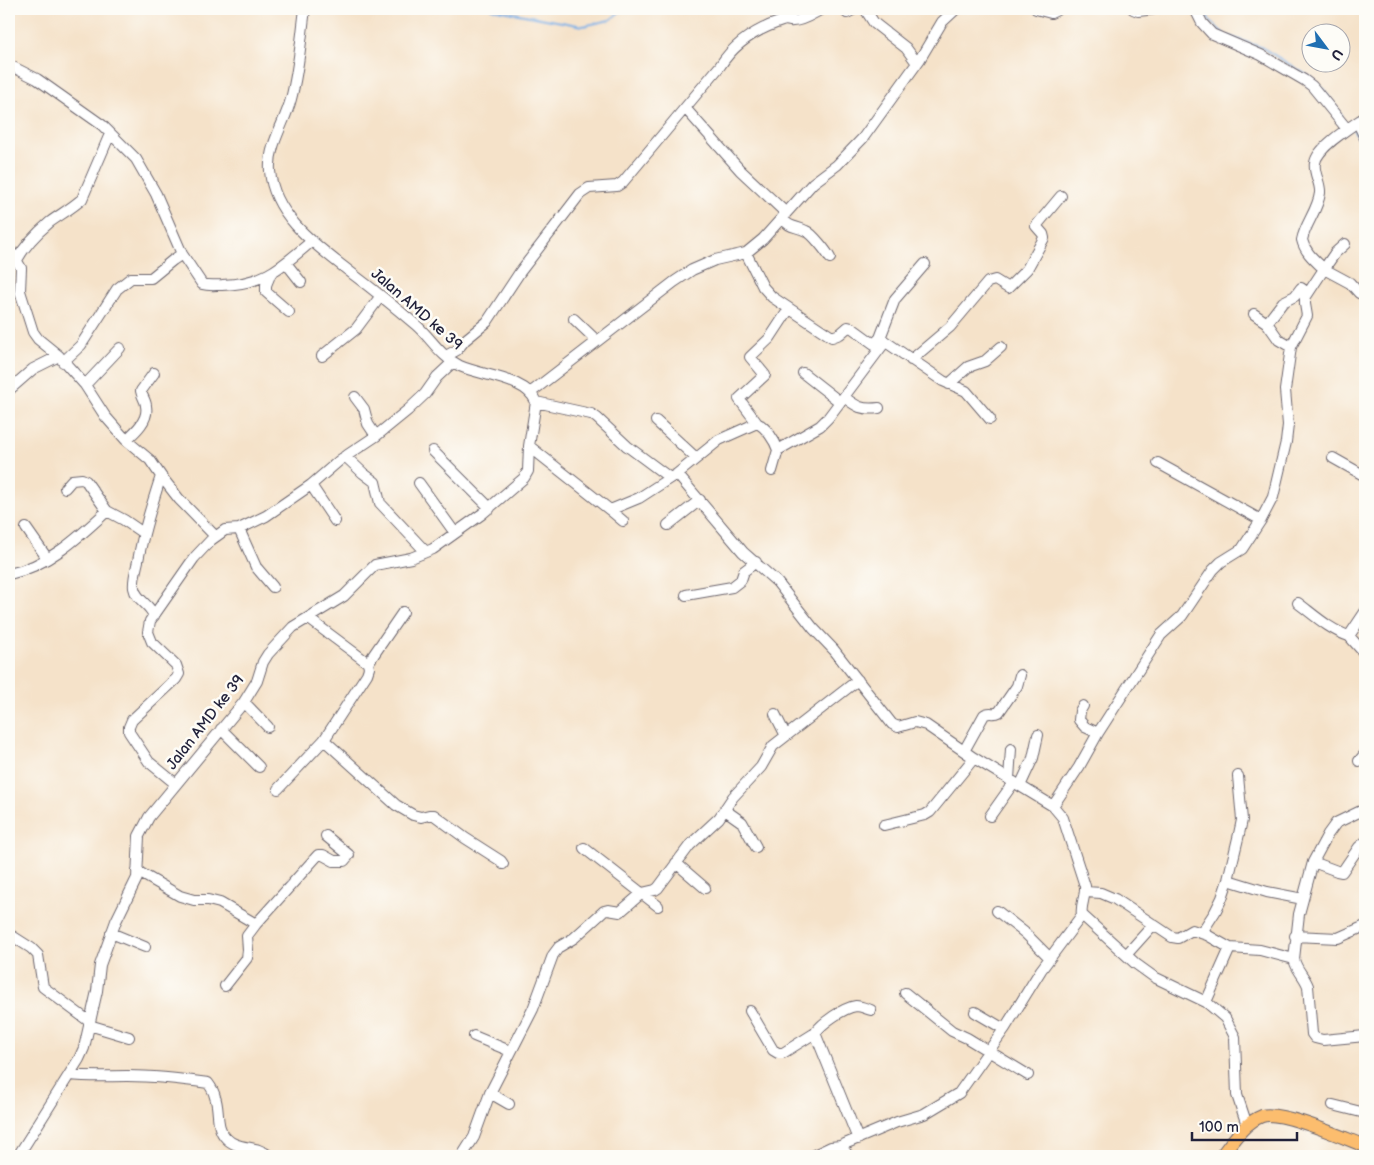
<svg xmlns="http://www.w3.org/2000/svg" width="1374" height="1165" font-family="'Balsamiq Sans',sans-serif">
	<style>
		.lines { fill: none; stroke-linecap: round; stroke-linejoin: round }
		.stream { stroke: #78afe7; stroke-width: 2 }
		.minor-casing { stroke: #6c656d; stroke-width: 12 }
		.major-casing { stroke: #6c656d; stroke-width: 14 }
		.minor { stroke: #fff; stroke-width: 10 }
		.major { stroke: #fcbd6e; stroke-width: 12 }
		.labels { text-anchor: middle; stroke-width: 5; stroke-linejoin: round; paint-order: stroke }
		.street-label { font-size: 15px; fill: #22223b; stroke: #fdfcf7 }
	</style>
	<rect width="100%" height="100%" fill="#fdfcf7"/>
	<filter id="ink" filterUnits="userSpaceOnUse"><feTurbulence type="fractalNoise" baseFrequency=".02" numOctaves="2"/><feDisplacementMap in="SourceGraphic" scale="10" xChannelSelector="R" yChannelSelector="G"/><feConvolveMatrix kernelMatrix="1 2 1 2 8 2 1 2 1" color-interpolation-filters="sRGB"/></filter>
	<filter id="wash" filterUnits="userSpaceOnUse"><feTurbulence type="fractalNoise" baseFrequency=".0096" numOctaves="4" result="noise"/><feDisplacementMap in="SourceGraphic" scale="20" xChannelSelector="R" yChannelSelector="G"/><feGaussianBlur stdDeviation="1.12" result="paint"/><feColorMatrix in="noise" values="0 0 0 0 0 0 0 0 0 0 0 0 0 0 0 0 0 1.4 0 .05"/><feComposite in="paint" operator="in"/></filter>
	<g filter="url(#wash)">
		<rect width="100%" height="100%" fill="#f5e2c9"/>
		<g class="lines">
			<!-- stream -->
			<path class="stream" d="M492,9l91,17 27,-6 14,-11
				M1204,9l6,12 14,13
				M1228,36l33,11 51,31 12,12 18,26
				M1353,129l12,21"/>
		</g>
	</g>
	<g filter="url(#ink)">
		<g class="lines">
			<!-- minor casing -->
			<g class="minor-casing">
				<path id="minor" d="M843,9l4,4 8,-4
					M865,9l9,14 32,25 11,15
					M1036,9l15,4 8,-4
					M1133,9l5,2 17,-2
					M1195,9l7,14 10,11 49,21 43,25 8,6 35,43
					M785,20l7,-11
					M9,65l28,14 65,46 34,34 20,35 26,60 20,30c7,2 13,1 20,1 43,-1 59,-18 90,-44
					M685,108l55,62 46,43
					M1358,123l7,15
					M782,218c7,10 14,8 24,13 6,2 21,21 24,27
					M1345,244l-10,9 -11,16 26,14 9,10 6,2
					M9,248l12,20 -1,23 13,41 5,7 21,17 26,29 20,31 21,24 24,20 11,16c-9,28 -18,56 -23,85 -2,9 -5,18 -4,27 2,12 16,16 20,28
					M746,253l17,34 9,10 60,40 8,-3 8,-7 4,1 22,16 6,-6 63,43 23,10 24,28
					M17,260c8,-15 20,-27 33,-38 11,-8 22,-14 32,-23l28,-65
					M286,263l15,19
					M271,273l-5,12v7l23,20
					M1254,314l13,9 12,17 12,7
					M574,319l22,21
					M1267,323l16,-21 12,-6 6,-8 7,5
					M880,338l15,-39 30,-35
					M322,356l34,-27 24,-32
					M446,356l11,-6 8,-10 22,-18 33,-50 60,-78 9,-6 28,-2 6,-4 97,-116c14,-22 37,-37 62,-45 5,-2 7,1 11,0 10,0 21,-8 29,-12
					M911,360l39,-33 38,-45 7,-2 13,8 19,-19 17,-31 -1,-4 -7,-8 25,-30
					M63,362l18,-17 36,-56 14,-11h20l22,-18 9,-6
					M803,373l37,29
					M949,384l19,-17 17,-6 16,-14
					M85,385l35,-37
					M9,390l24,-21 26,-13
					M530,393l144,-111 18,-12 23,-10 31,-7 17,-14 50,-56 24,-18 26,-27 57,-79 22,-37 14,-13
					M355,397l9,12 4,15 8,12
					M844,397c13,10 17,13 35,11
					M536,402l55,12 6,4 30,28 43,32 7,-4 66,78 34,30 36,46 21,22 58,74 6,3 17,-5 11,3 48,33 79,48 10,12 22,68c1,10 -5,19 -3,29l54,49 18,13 52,25 19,16 10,19 2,58 10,30
					M656,421l40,37
					M757,423l-18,-24 26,-24 -15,-18 20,-19 19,-29
					M126,440c9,-8 23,-20 20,-34 0,-5 -4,-9 -5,-15l13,-18
					M529,446l81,64 29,-12 31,-20
					M778,450l42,-24 8,-8 57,-76
					M433,451l57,57
					M345,456l18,17 12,9 5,21 46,49
					M1333,458l32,18
					M1158,463l103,57
					M677,474l42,-34 38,-17c9,4 18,18 21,27l-6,21
					M161,476l18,23 36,37
					M419,483l36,50
					M311,485l24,36
					M65,488l7,-8 10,-1 4,2 21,30 17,9 19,13
					M610,510l13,11
					M668,525l32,-25
					M26,528l21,30
					M239,529l17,38 17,20
					M9,574c39,-8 70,-37 98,-63
					M686,595l46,-8 9,-7 3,-9 12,-9
					M1298,603c16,12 32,27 51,33
					M1365,612l-16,24 16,18
					M309,619l59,44 1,5 -2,6 -43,66 72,65 17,10 8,2 8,-2h5l31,23 36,23 2,3
					M368,663l35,-51
					M244,702l24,25
					M1083,706l-3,5 -1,9 6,7 13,6
					M775,714l11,22
					M221,729l38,38
					M964,751l20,-36c5,-4 10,0 15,-3l18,-26 3,-11
					M1359,761l6,-7
					M1009,779l2,-30
					M176,784l-27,-22 -20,-30v-5l3,-7 44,-41 3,-5 -3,-9 -24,-23 -4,-10 2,-11 44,-63 17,-18 14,-10 14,-1 27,-13 45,-31 29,-25 36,-24 32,-26 17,-16 12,-17 16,-15
					M1020,786l13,-28 5,-23
					M278,789l46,-49
					M1053,806l26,-39 19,-34 63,-98 21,-19 31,-46 8,-8 21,-13 19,-29 12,-23 13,-55 2,-17 -3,-35 6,-43 16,-31 -2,-12v-6l19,-29c-8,-8 -19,-16 -22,-29 3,-16 16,-30 18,-47 1,-10 -7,-20 -5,-30 2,-16 37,-37 50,-46
					M725,810l17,12 14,25
					M990,816l24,-34
					M884,825l41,-10 5,-3 44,-54
					M584,848l74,58
					M1313,862l15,-28 8,-11 29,-14
					M676,863l29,25
					M137,871l43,25 14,4h14l12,3 36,21 62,-69h5l11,6h10l5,-6 -23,-19
					M1228,880l39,12 36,7
					M1086,892l15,1 14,6 57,38 6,1 14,-8 15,5 23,13
					M997,911l28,22 25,25
					M1202,932l13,-20 7,-14 6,-18 11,-46 3,-14 -4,-44
					M111,933l34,14
					M9,934l22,14 7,7 5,32 47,35
					M1295,936l43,2 27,-12
					M1126,955l27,-30
					M1294,959c2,11 10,16 14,27l4,48 3,4 8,2 42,-4
					M225,986l22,-28 1,-8 -1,-14 9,-12
					M905,993l47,38 15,7 61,37
					M1206,1002l24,-54 30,2 34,9 5,-45 14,-52 24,9 5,1 17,-25 6,-5
					M750,1011l23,39 5,3h5l32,-20 43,106
					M975,1012l29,17
					M89,1025l40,12
					M815,1033c7,-10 28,-25 41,-27 5,0 11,3 15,4
					M474,1036l36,15
					M69,1075c20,2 38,1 58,1 27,0 54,3 81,7 3,4 6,9 7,14 5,13 0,30 11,41 12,13 30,6 43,18
					M490,1093l19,11
					M1333,1105l32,8
					M840,1146l9,10
					M18,1156l61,-97 5,-11 13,-57 3,-26 16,-44 21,-43 2,-42 10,-19 95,-115 13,-21 6,-19 5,-8 25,-27 51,-31 31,-31 36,-7 22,-9 49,-35 42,-36 4,-7 1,-25 7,-44c-9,-24 -54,-26 -76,-36 -19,-9 -29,-28 -44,-41 -20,-17 -42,-35 -62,-50 -34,-27 -80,-57 -84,-104 -2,-26 15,-48 21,-72 8,-30 10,-60 14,-90
					M462,1156l12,-19 16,-44 43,-84 20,-54 6,-8 15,-9 30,-27 4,-1 12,2 22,-19 13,-3 3,-2 32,-43 29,-27 14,-21 28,-30 12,-21 85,-66
					M812,1156l19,-9 9,-1 57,-24 27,-8 35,-21 46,-65 36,-58 41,-55"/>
			</g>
			<!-- major casing -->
			<g class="major-casing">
				<path id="major" d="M1221,1156c11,-14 23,-33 41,-40 19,-6 82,22 103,30"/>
			</g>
			<!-- minor -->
			<use href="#minor" class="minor"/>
			<!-- major -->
			<use href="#major" class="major"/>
		</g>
	</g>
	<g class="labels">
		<!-- street labels -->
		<g class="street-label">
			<text transform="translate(417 309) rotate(41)" y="5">Jalan AMD ke 39</text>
			<text transform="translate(205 722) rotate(-52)" y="5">Jalan AMD ke 39</text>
		</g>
	</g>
	<!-- margin -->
	<rect width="1374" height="1165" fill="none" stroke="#fdfcf7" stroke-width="30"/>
	<!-- north arrow -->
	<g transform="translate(1326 48) rotate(122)"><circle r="24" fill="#fdfcf7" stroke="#a5a5ac"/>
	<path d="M0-4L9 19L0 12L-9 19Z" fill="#1f6fb2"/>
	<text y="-8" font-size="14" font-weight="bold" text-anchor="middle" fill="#22223b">U</text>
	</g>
	<!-- scale -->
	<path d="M1192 1132v8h105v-8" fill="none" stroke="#22223b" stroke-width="2.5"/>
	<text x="1199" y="1132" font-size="15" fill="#22223b" stroke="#fdfcf7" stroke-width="4" paint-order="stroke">100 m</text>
</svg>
